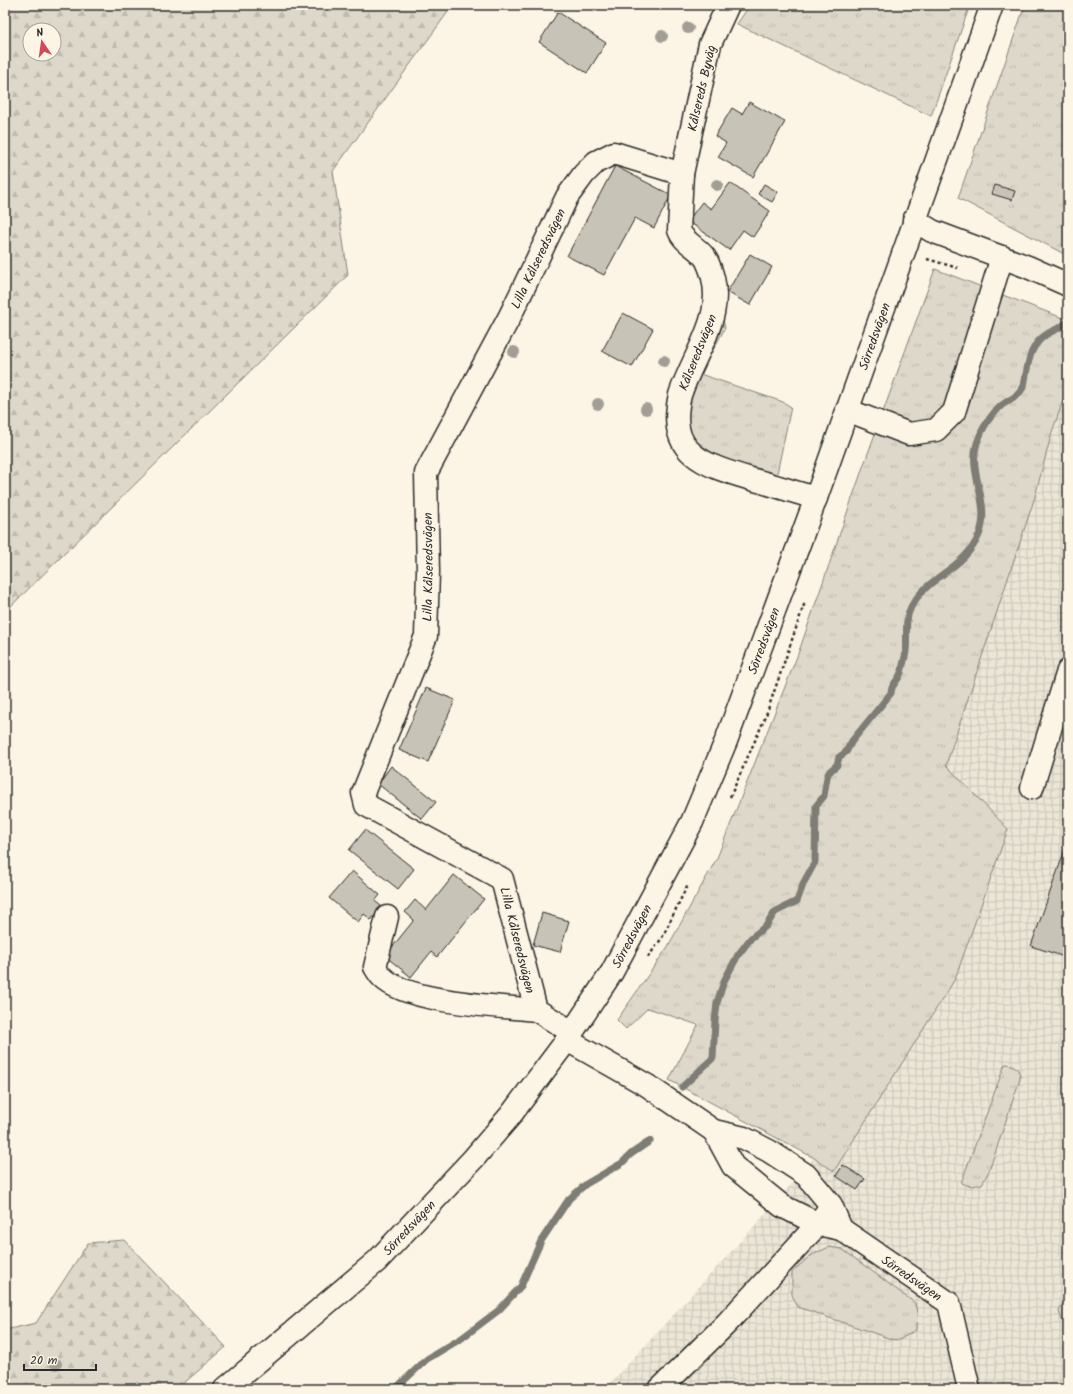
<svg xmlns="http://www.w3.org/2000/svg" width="1073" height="1394" font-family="Kalam,sans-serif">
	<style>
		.industrial { fill: url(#industrial-grid) }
		.grass { fill: url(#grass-tufts); stroke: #84827a }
		.forest { fill: url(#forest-firs); stroke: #84827a; fill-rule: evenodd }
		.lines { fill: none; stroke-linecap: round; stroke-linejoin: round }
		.stream { stroke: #7d7b74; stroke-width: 7 }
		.building { fill: #c8c3b7; stroke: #2b2b2b }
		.minor-casing { stroke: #2b2b2b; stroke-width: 25 }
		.path { stroke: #2b2b2b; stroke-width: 2.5; stroke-dasharray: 3 3; stroke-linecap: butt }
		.minor { stroke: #fcf5e5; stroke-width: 22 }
		.tree { fill: #a29e95 }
		.labels { text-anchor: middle; stroke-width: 3; stroke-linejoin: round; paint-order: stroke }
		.street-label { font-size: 13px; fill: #2b2b2b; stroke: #fcf5e5 }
	</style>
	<defs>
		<pattern id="industrial-grid" width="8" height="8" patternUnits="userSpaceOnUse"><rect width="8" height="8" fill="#ece6d7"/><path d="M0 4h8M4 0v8" fill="none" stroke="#cbc5b9"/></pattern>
		<pattern id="grass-tufts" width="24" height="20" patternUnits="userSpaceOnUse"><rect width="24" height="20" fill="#ded8ca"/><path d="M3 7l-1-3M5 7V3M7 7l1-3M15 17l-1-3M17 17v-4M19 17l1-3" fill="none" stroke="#bfbaae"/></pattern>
		<pattern id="forest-firs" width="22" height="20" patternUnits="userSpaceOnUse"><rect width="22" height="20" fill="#ded8ca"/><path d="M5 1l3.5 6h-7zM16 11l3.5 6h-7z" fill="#bfbaae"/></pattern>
	</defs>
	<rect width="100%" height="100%" fill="#fcf5e5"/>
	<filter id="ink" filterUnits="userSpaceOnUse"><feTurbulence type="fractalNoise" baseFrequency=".025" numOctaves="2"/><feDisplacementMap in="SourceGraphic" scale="8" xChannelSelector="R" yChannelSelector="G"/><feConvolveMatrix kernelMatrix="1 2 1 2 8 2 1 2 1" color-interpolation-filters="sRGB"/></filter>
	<g filter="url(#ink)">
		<!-- industrial -->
		<path class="industrial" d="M1068,387v1002h-463l156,-170 53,-61 20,13 121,-192 53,-150 -62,-64 88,-265 18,-68z"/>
		<!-- grass -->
		<path class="grass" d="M750,5h220l-39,111 -194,-92z
			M1025,5h43v251l-110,-58z
			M935,269l133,51v67l-16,45 -18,68 -88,265 62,64 -53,150 -121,192 -20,-13 -145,-78 29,-55 -50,-17 -22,21 -9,-9 50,-72 50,-90 81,-204 65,-187z
			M721,319h2l2,9 -25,46 83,28 8,5 -15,71 -58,-14 -32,-29 -2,-37z
			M1005,1064c10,0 15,5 15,15l-31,92 -7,13c-8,2 -13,3 -21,-1z
			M829,1247l13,2 73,54 2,10 -1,17 -17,10 -8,-1 -93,-32 -6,-12v-23l18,-16z
			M1068,1301v22l-6,-3 -3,-9 4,-8z"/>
		<!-- forest -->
		<path class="forest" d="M5,5h448l-120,166 15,104 -343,337zM30,30h24v24h-24z
			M124,1240l102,107 -49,42h-172v-59l31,-7 52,-80z"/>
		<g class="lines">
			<!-- stream -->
			<path class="stream" d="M682,1087l31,-29 2,-37 2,-18 7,-22 14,-26 13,-17 15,-12 9,-14 22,-11 7,-19 11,-20 1,-56 8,-10 3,-19 2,-5 8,-7 2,-8 7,-5 6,-11 39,-48c0,-8 4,-9 8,-16 3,-5 4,-13 6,-20 4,-16 -2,-35 6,-50 16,-31 54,-38 68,-72 13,-32 -12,-61 -2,-92 5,-15 13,-28 25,-38 11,-8 15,-7 22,-19 4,-20 4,-40 23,-52 6,-4 13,-5 19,-11
				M395,1389l32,-30 35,-21 37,-28 22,-24 20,-45 28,-42 17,-15 36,-21 9,-9 19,-13"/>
		</g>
		<!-- building -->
		<path class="building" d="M558,12l48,31 -19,30 -48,-31z
			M749,102l36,20 -32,55 -35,-20 8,-14 -11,-7 17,-28 10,6z
			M615,166l56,29 -17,33 -19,-10 -31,57 -37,-19z
			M730,183l40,28 -17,26 -10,-7 -14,20 -41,-29 14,-19 9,7z
			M764,184l14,8 -6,10 -14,-8z
			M995,185l20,6 -3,9 -20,-6z
			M750,254l22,13 -22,38 -23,-13z
			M623,313l30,16 -21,38 -30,-16z
			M426,688l29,12 -27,62 -29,-12z
			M391,766l45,36 -14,17 -44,-35z
			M365,830l49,39 -16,20 -49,-39z
			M1068,841v117l-37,-12z
			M352,871l28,24 -5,6 7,6 -11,13 -7,-6 -6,8 -29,-24z
			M454,875l30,24 -47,58 -6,-5 -20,25 -26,-21 29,-36 -9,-8 10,-12 11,10z
			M542,913l27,8 -9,31 -27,-7z
			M843,1165l22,14 -8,11 -21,-14z"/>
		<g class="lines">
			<!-- minor casing -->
			<g class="minor-casing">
				<g id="minor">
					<path d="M728,5l-18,39 -28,130 -3,56c5,14 22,18 28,31 24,50 -12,88 -27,134 -14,59 24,70 71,84 22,6 43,13 65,19"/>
					<path d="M914,220l18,11 96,36 40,18"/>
					<path d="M847,410l62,24 27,-4 18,-18 48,-155"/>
					<path d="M1032,788l36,-117"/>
					<path d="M387,917l-12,50c2,3 4,7 7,10 25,26 117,29 154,33"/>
					<path id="s1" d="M572,1032l-36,-22 -34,-131 -136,-74 -3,-12 63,-157 2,-64 -2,-99 84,-157 57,-119 17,-23 12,-12 18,-9 68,21"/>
					<path d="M567,1040l81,46 66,45 30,7 25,13 37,24 25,30 10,24"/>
					<path id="s2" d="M714,1131l19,35 49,40 36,18 23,5 108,74 20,86"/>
					<path id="s3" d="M225,1389l152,-128 97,-103 36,-42 57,-76 45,-68 80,-150 34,-81 90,-243 176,-493"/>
					<path d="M660,1389l66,-65 92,-100 8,-11"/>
				</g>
			</g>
			<!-- path -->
			<path class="path" d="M927,259l31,9
				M730,797l35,-79 40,-116
				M648,957l14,-19 26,-54"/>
			<!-- minor -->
			<use href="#minor" class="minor"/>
		</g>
		<!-- trees -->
		<g class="tree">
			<circle cx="688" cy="28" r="6"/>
			<circle cx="662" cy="36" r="6"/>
			<circle cx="717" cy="185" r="6"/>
			<circle cx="514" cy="352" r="6"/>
			<circle cx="664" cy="361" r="6"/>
			<circle cx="598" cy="404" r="6"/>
			<circle cx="646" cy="409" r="6"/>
			<circle cx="56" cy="1364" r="6"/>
		</g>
	</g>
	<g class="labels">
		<!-- street labels -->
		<g class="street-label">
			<text transform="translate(701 88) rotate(-77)" y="5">Kålsereds Byväg</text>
			<text dy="5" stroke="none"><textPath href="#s1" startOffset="919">Lilla Kålseredsvägen</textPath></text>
			<text dy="5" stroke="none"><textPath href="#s3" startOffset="1261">Sörredsvägen</textPath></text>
			<text transform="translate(697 352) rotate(-68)" y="5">Kålseredsvägen</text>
			<text dy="5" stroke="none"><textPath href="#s1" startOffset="583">Lilla Kålseredsvägen</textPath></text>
			<text dy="5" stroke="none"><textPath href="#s3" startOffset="937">Sörredsvägen</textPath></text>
			<text dy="5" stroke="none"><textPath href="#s3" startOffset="613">Sörredsvägen</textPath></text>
			<text transform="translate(518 940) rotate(76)" y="5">Lilla Kålseredsvägen</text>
			<text dy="5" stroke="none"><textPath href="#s3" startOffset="245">Sörredsvägen</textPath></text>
			<text dy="5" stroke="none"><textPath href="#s2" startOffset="253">Sörredsvägen</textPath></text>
		</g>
	</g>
	<!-- margin -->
	<rect width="1073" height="1394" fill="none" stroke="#fcf5e5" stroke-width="20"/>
	<rect x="10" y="10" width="1053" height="1374" fill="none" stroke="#2b2b2b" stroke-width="1.5" filter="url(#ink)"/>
	<!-- north arrow -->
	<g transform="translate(42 42) rotate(347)"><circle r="19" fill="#fcf5e5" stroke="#a8a49b"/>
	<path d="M0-3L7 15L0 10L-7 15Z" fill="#d1495b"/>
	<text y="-6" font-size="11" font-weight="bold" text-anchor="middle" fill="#2b2b2b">N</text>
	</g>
	<!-- scale -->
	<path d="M24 1364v6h72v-6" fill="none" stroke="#2b2b2b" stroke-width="2"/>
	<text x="30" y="1364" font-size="12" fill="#2b2b2b" stroke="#fcf5e5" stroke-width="3" paint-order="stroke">20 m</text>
</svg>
